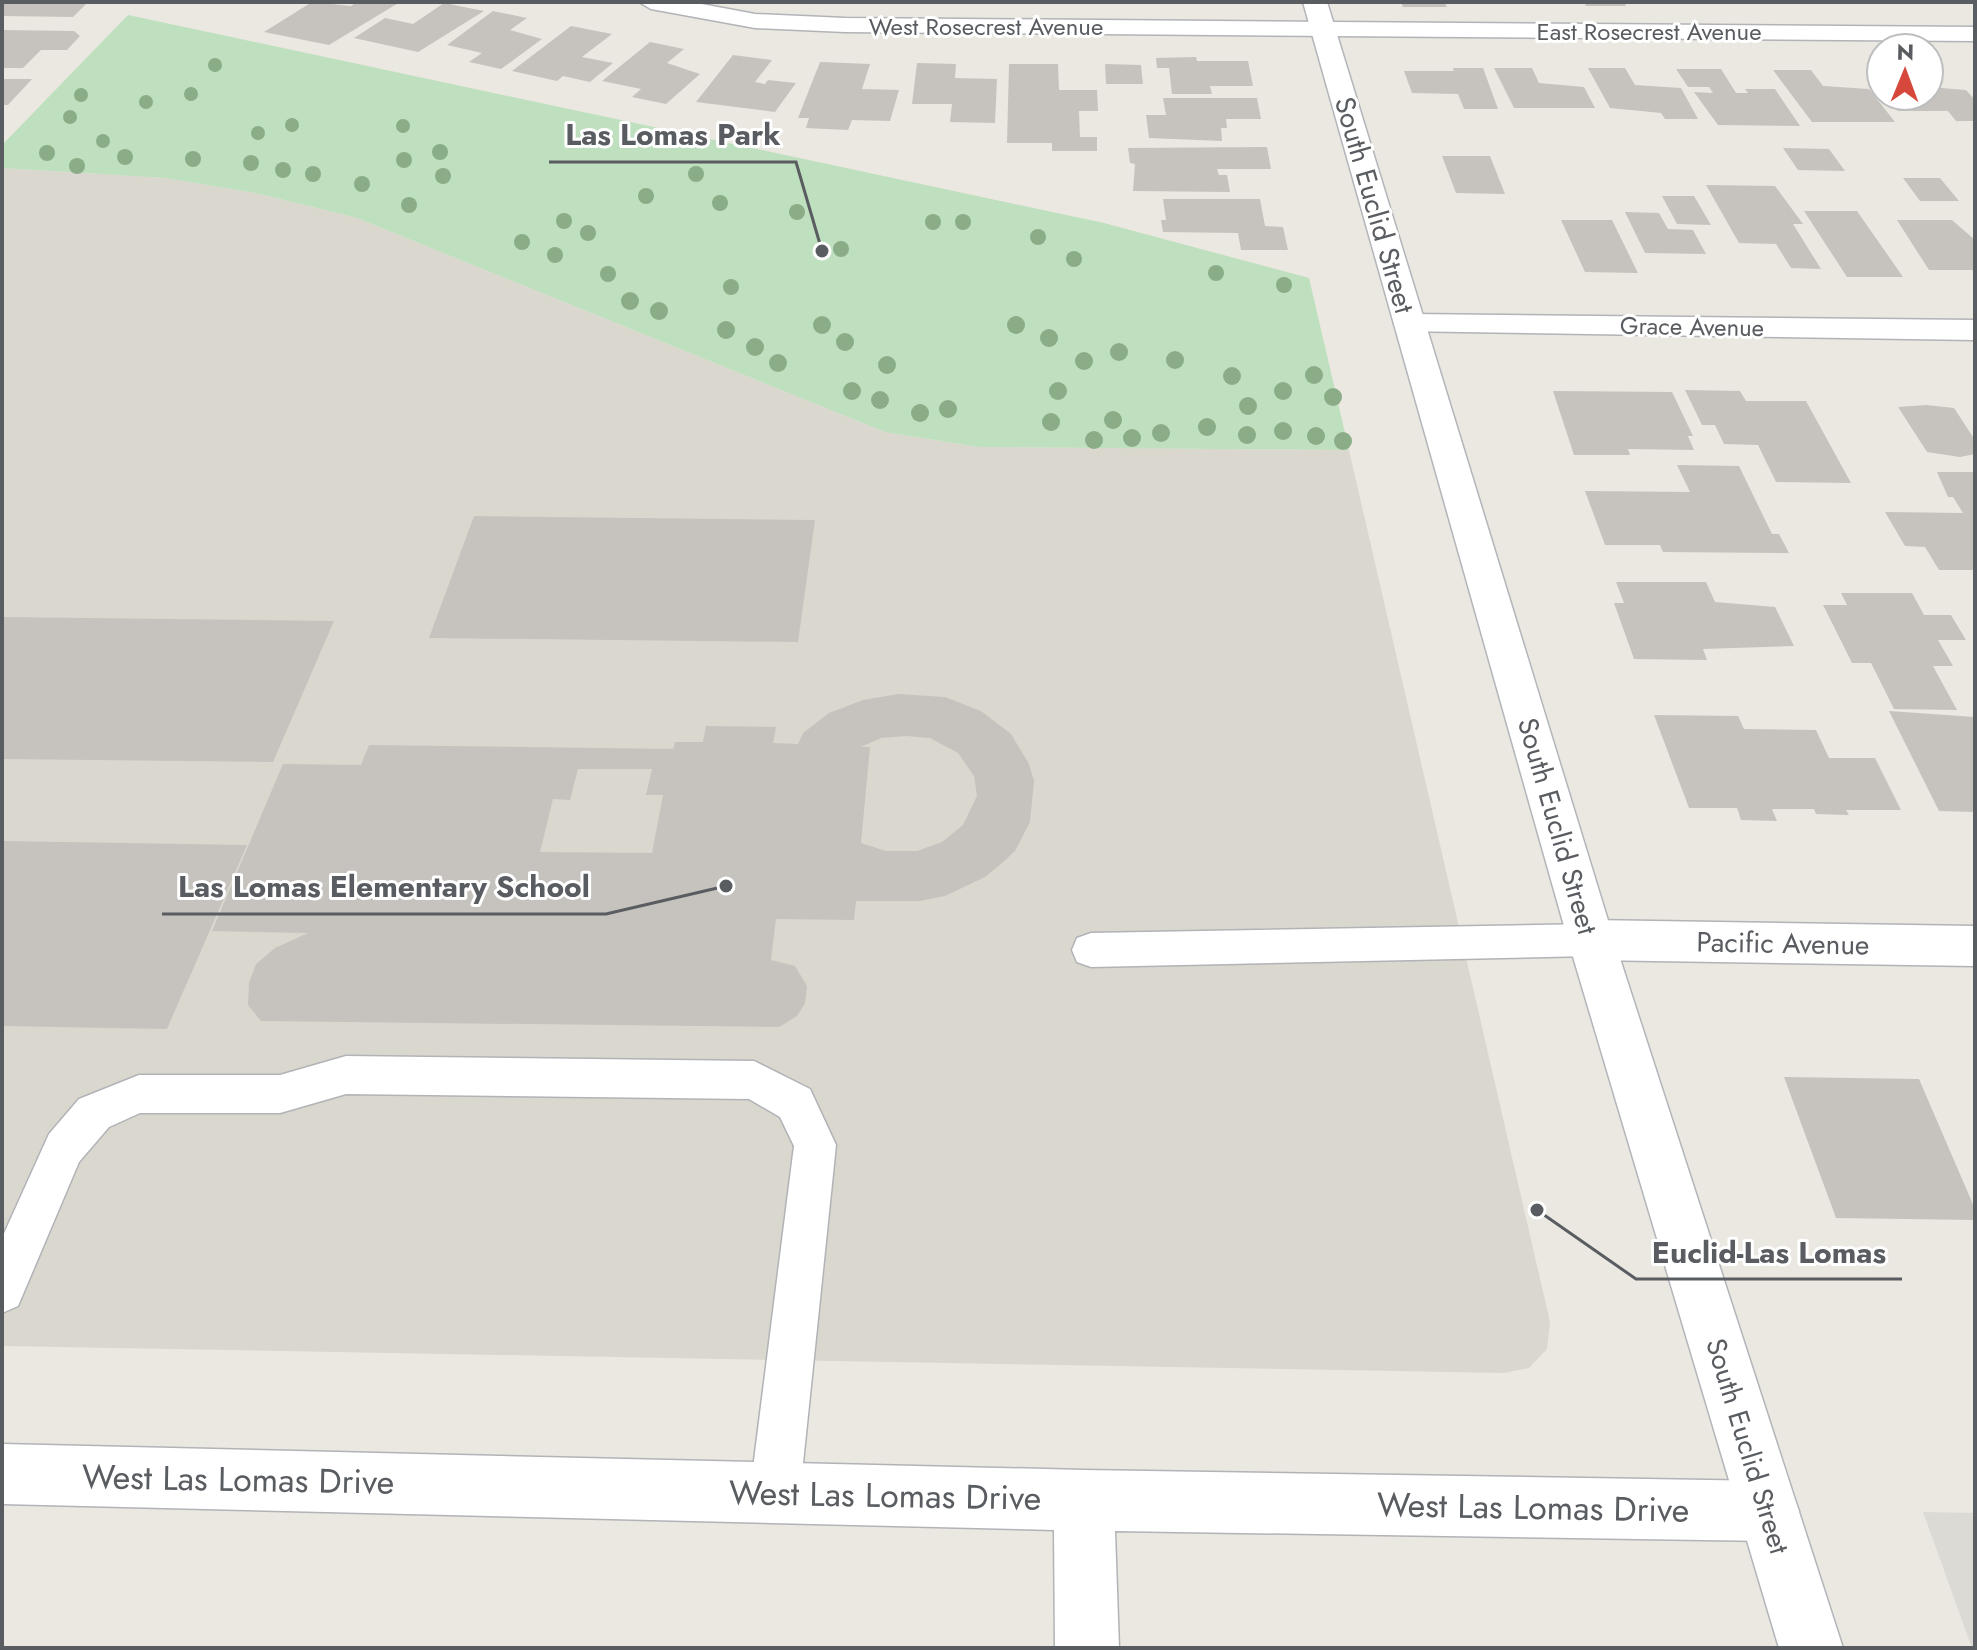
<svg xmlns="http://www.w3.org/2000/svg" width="1977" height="1650" font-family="Jost,sans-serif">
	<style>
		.industrial { fill: #dcdad5 }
		.education { fill: #dad7cf }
		.green { fill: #bfe0bf }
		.building { fill: #c6c3be; fill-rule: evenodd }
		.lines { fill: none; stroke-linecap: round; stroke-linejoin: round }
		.lane-casing { stroke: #b1b3b7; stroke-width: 3 }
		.street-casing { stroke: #b1b3b7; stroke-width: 3 }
		.secondary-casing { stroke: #b2b5ba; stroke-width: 3 }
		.lane { fill: #fff; fill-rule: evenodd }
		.street { fill: #fff; fill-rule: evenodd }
		.secondary { fill: #fff; fill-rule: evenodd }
		.tree { fill: #8aad87 }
		.labels { text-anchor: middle; stroke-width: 6; stroke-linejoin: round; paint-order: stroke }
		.far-street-label { font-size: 24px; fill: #595c60; stroke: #fff }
		.street-label { font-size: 28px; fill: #595c60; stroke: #fff }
		.near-street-label { font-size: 34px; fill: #595c60; stroke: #fff }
		.leader { fill: none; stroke: #595c60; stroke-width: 3 }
		.callout-dot { fill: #595c60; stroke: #fff; stroke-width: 3 }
		.callout-label { font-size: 30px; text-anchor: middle; font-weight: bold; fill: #595c60; stroke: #fff; stroke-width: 6; stroke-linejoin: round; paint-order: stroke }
	</style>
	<rect width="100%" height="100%" fill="#eae8e0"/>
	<!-- industrial -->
	<path class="industrial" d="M1923,1512l52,1v135h-3z"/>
	<!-- education -->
	<path class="education" d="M2,168l163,10 95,16 97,24 528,214 93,15 371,3 201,872 -3,27 -18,19 -25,5 -1502,-27z"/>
	<!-- green -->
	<path class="green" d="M128,15l976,208 205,55 40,172 -371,-3 -93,-15 -528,-214 -97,-24 -95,-16 -163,-10v-23z"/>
	<!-- building -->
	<path class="building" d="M4,2h84l-15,15 -71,-1z
		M312,2l39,4 6,-4h43l-71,43 -65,-13z
		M1401,2h43l3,5h-44z
		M1584,2h40l2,4h-40z
		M444,3l40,8 -66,41 -64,-14 31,-20 28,6z
		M493,11l34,7 -17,12 32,9 -41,30 -32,-7 13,-9 -35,-8z
		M571,26l41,8 -30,23 31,6 -23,19 -27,-6 -6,5 -45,-10z
		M2,30l72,1 6,5 -13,14h-26l-18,18h-21z
		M650,42l34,7 -17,14 33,11 -34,30 -34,-7 9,-8 -39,-8z
		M733,55l39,5 -17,22 10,2 3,-4 28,3 -21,29 -79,-10z
		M1196,57l1,4h51l5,25h-43l2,8h-40l-3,-26h-12l-1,-10z
		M820,62l50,2 -8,25 37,1 -9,31 -38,-1 -4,10 -42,-2 3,-10h-11z
		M917,63l39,1 -1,14 42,1 -2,44 -45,-1 2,-18h-40z
		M1009,64h49l1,26h38l1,21h-19l1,26h17v14h-45v-8h-45z
		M1105,64l36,1 2,19h-37z
		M1453,68h30l15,41h-34l-6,-15 -46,-1 -8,-22h50z
		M1494,68h38l7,15 45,4 11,21h-81z
		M1588,68h37l10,17 46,3 17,31h-33l-4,-6 -51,-5z
		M1676,69h45l15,24h12l-3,-4h30l25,37 -82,-1 -24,-33 19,1 -4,-6h-21z
		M1773,70h38l12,16 46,3 26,33h-83z
		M2,79h30l-24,26h-6z
		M1929,87l37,3 9,10v21h-19l-8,-10h-50l-11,-15h42z
		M1163,98h94l4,21h-35l1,9h-6l1,13 -73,-3 -3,-23h20z
		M1267,147l4,22h-54l2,6h8l3,17 -97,-1 2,-27 -5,-1 -2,-15z
		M1783,148l46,1 16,22 -47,-1z
		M1442,156h48l15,38 -49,-1z
		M1903,178h37l19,23h-39z
		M1706,185l69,1 28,38h-10l28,45 -30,-1 -15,-24 -37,-1z
		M1662,196h32l17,29 -34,-1z
		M1163,199h97l5,27 18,1 5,23h-47l-3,-17 -75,-1 -2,-12h5z
		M1804,211h53l46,66h-56z
		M1625,212l34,1 9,16 25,1 13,24 -61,-1z
		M1561,220h51l26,53 -53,-1z
		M1897,220h55l23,20v30h-46z
		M1685,390l55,1 6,10h60l45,82 -75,-1 -18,-37 -34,-1 -9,-19h-13z
		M1553,391l119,1 21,44h-5l6,14 -66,-1 2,6h-56z
		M1926,405l28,3 21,32v14l-15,3 -33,-5 -29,-45z
		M1677,465l62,1 33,68h7l10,19 -126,-1 -3,-7h-55l-20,-54 105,1z
		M1937,472h38v98h-36l-14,-23 -20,-1 -20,-34 78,1 -10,-16h-5z
		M474,516l341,4 -17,122 -369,-4z
		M1616,582h90l9,20 60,5 19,39 -91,3 4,11 -73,-1 -20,-56h10z
		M1841,593h71l12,22h27l15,25h-28l15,26h-20l24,44 -63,-1 -23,-46h-19l-29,-58h24z
		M2,617l332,4 -61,141 -271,-3z
		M898,694l47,3 36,14 30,23 18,30 5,17 -4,41 -15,29 -13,12 -17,14 -40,19 -25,5h-64l-2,19 -78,-1 -5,41 24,6 12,20 -2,17 -8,13 -18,11 -518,-6 -13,-16 1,-22 7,-19 19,-16 33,-15 -96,-2 71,-167 78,1 8,-20 304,4 2,-7h28l3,-16 70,1 -3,16 25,1 5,-11 26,-20 34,-13zM906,736l24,2 28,15 16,23 3,20 -14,29 -21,17 -25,9h-31l-25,-8 9,-96h-9l20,-9zM578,769h74l-6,26h17l-11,58 -112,-1 13,-53 17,1z
		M1889,711l86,6v95l-36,-1z
		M1654,715l84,1 6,13 72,1 13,28h46l26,52h-55l3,5 -33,-1 -2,-5h-42l5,12 -36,-1 -4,-12h-48z
		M2,841l245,4 -80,184 -165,-3z
		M1784,1077l135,2 56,130v11l-139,-2z"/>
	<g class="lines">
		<!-- lane casing -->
		<g class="lane-casing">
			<path id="lane" d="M1591,924l14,4 5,12 -5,12 -14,4 -500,11 -14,-5 -5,-12 5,-12 14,-5z
				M346,1056l408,5 56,28 26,56 -36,347 -8,17 -17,8 -17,-8 -8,-17 44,-346 -14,-29 -31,-18 -403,-5 -66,19h-140l-31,14 -30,35 -61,144 -16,7v-75l47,-104 30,-35 60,-24h141z"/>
		</g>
		<!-- street casing -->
		<g class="street-casing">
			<path id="street" d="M639,2h52l64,12 90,4 1130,9v14l-1130,-9 -90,-4 -104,-19z
				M1410,314l565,6v20l-576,-9 -5,-7 5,-7z
				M1591,920l384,6v40l-384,-6 -17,-6 -6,-14 6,-14z
				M2,1444l1082,26 685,11 21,9 9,21 -9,21 -21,9 -654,-10 4,117h-64l-1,-118 -1052,-26z"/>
		</g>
		<!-- secondary casing -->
		<g class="secondary-casing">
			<path id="secondary" d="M1303,2h24l287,938 229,708h-64l-211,-708z"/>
		</g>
		<!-- lane -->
		<use href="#lane" class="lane"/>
		<!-- street -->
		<use href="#street" class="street"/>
		<!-- secondary -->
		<use href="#secondary" class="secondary"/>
	</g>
	<!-- trees -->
	<g class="tree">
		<circle cx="215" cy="65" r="7"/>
		<circle cx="191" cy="94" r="7"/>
		<circle cx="81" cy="95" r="7"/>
		<circle cx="146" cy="102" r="7"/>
		<circle cx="70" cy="117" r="7"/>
		<circle cx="292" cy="125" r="7"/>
		<circle cx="403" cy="126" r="7"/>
		<circle cx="258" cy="133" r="7"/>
		<circle cx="103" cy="141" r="7"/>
		<circle cx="440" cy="152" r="8"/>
		<circle cx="47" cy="153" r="8"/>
		<circle cx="125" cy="157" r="8"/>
		<circle cx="193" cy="159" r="8"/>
		<circle cx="404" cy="160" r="8"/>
		<circle cx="251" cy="163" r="8"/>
		<circle cx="77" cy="166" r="8"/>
		<circle cx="283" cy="170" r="8"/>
		<circle cx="313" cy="174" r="8"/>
		<circle cx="696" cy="174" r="8"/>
		<circle cx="443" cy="176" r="8"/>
		<circle cx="362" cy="184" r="8"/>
		<circle cx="646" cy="196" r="8"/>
		<circle cx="720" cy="203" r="8"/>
		<circle cx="409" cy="205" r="8"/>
		<circle cx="797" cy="212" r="8"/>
		<circle cx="564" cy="221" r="8"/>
		<circle cx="933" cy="222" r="8"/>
		<circle cx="963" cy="222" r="8"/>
		<circle cx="588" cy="233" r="8"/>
		<circle cx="1038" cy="237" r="8"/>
		<circle cx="522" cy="242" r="8"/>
		<circle cx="841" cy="249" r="8"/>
		<circle cx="555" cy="255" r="8"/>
		<circle cx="1074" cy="259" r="8"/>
		<circle cx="1216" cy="273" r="8"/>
		<circle cx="608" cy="274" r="8"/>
		<circle cx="1284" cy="285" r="8"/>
		<circle cx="731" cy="287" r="8"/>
		<circle cx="630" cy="301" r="9"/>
		<circle cx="659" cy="311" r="9"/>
		<circle cx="822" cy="325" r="9"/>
		<circle cx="1016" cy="325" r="9"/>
		<circle cx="726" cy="330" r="9"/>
		<circle cx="1049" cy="338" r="9"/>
		<circle cx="845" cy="342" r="9"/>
		<circle cx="755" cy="347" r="9"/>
		<circle cx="1119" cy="352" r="9"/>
		<circle cx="1175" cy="360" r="9"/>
		<circle cx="1084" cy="361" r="9"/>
		<circle cx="778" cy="363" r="9"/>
		<circle cx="887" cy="365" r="9"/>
		<circle cx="1314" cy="375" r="9"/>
		<circle cx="1232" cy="376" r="9"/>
		<circle cx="852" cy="391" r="9"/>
		<circle cx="1058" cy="391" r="9"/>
		<circle cx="1283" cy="391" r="9"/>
		<circle cx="1333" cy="397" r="9"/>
		<circle cx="880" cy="400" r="9"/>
		<circle cx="1248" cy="406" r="9"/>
		<circle cx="948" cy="409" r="9"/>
		<circle cx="920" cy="413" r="9"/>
		<circle cx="1113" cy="420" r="9"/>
		<circle cx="1051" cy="422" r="9"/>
		<circle cx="1207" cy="427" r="9"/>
		<circle cx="1283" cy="431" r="9"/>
		<circle cx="1161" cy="433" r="9"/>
		<circle cx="1247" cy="435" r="9"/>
		<circle cx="1316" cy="436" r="9"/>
		<circle cx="1132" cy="438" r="9"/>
		<circle cx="1094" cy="440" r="9"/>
		<circle cx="1343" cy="441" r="9"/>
	</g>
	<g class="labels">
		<!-- far-street labels -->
		<g class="far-street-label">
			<text x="986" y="35">West Rosecrest Avenue</text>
			<text x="1649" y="40">East Rosecrest Avenue</text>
			<text transform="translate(1692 327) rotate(1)" y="8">Grace Avenue</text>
		</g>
		<!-- street labels -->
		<g class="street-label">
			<text transform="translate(1375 205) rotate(74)" y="10">South Euclid Street</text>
			<text transform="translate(1558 826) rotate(74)" y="10">South Euclid Street</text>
			<text transform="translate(1783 943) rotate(1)" y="10">Pacific Avenue</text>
			<text transform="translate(1748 1446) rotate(73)" y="10">South Euclid Street</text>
		</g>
		<!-- near-street labels -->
		<g class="near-street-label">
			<text transform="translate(238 1479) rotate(1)" y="12">West Las Lomas Drive</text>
			<text transform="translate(885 1495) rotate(1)" y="12">West Las Lomas Drive</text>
			<text transform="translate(1533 1507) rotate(1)" y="12">West Las Lomas Drive</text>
		</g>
	</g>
	<!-- callouts -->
	<path class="leader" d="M822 251L796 162H549M726 886L606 914H162M1537 1210L1636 1279H1902"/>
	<g class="callout-dot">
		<circle cx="822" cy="251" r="8"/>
		<circle cx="726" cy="886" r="8"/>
		<circle cx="1537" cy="1210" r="8"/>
	</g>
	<g class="callout-label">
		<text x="673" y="145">Las Lomas Park</text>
		<text x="384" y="897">Las Lomas Elementary School</text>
		<text x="1769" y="1263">Euclid-Las Lomas</text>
	</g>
	<!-- border -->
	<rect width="1977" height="1650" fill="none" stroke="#595c60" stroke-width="8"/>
	<!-- north arrow -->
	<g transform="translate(1905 72) rotate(1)"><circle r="38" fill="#ffffff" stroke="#bdbebf" stroke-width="2"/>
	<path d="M0-6L14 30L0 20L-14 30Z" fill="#d6483b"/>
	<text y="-12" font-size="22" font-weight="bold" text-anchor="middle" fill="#595c60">N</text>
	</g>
</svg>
